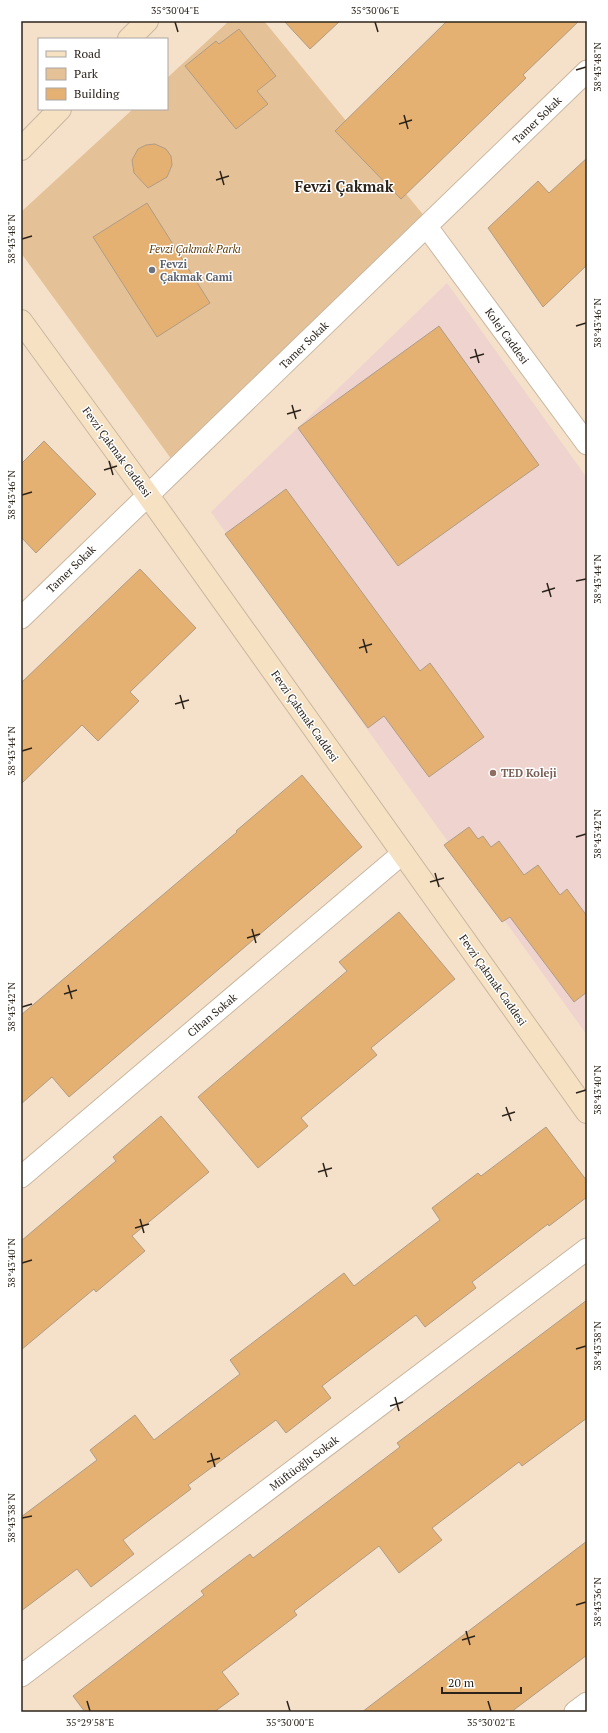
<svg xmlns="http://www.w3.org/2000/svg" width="608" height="1733" font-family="'PT Serif',serif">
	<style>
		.education { fill: #eed3cf }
		.green { fill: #e5c197 }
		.building { fill: #e4b172; stroke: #af9c86 }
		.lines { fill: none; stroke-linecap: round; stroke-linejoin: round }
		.street-casing { stroke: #cab7a0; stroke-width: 23 }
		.secondary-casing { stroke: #cab7a0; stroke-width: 24 }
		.street { stroke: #fff; stroke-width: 21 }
		.secondary { stroke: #f6e1c2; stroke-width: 22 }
		.ticks { fill: none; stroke: #2c241b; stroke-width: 1.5 }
		.worship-dot { fill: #6b7280; stroke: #fff; stroke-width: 1.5 }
		.education-dot { fill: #8d6e63; stroke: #fff; stroke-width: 1.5 }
		.labels { text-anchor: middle; stroke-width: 3; stroke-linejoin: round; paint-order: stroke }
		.street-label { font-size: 11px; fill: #2c241b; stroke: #fff }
		.park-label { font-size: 11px; font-style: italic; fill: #5c3a06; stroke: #fff }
		.worship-label { font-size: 11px; font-weight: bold; fill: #5b616d; stroke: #fff; text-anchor: start }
		.education-label { font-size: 11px; font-weight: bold; fill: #785e54; stroke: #fff; text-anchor: start }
		.district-label { font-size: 15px; font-weight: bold; fill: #2c241b; stroke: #fff }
		.neatline { fill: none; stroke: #2c241b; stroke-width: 1.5 }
		.ticks-label { font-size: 10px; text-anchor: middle; fill: #2c241b }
	</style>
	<rect width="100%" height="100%" fill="#f5e0c9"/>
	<!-- education -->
	<path class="education" d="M447,283l140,195v557l-376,-523z"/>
	<!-- green -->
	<path class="green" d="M229,21h35l166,202 -255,241 -154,-211v-41l112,-103h34v-31z"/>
	<!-- building -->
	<path class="building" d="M284,21h56l-30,28z
		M447,21h132l-56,54 3,3 -125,121 -66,-68z
		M239,29l37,47 -19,15 11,13 -32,25 -51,-63 31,-25 3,3z
		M155,144l11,5 5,7 1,9 -5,12 -19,11 -14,-15 -2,-13 6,-11 8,-4z
		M587,158v107l-44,42 -55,-79 50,-47 11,12z
		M147,203l63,100 -53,34 -64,-100z
		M439,326l100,139 -141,101 -100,-138z
		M44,441l52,53 -60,59 -15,-16v-73z
		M286,489l134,182 10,-8 54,74 -55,40 -45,-61 -16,12 -143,-194z
		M140,569l56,59 -66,64 9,9 -41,40 -16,-16 -61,59v-101z
		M302,775l60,72 -293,250 -17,-20 -31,27v-89l216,-183 -1,-1z
		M469,827l9,12 5,-3 8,11 8,-6 25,34 14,-10 22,30 7,-6 20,27v76l-13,10 -64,-85 -8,5 -58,-77z
		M399,912l56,67 -84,69 6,7 -76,63 7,8 -50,42 -60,-71 149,-126 -8,-9z
		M161,1116l48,56 -77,64 13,15 -49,41 -2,-3 -73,61v-109l95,-80 -3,-4z
		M546,1127l41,54v16l-38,29 -1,-2 -76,58 4,6 -51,39 -9,-12 -94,71 9,12 -45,35 -10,-13 -88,65 3,4 -68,51 11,14 -43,33 -14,-18 -56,42v-94l76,-57 -7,-10 45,-35 19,25 86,-66 -10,-14 114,-87 10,13 86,-66 -8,-12 46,-35 3,3z
		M587,1300v118l-65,48 -3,-4 -87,66 10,12 -43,33 -20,-27 -85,65 3,4 -75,57 17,22 -25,18h-129l-12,-16 131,-101 -3,-4 49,-37 3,4 147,-111 -3,-4z
		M587,1541v114l-76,57h-149z"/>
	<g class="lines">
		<!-- street casing -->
		<g class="street-casing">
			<path id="street" d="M427,227l160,217
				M21,618l566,-547
				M21,1177l382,-324
				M21,1676l566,-427
				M575,1712l12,-9"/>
		</g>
		<!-- secondary casing -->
		<g class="secondary-casing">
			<path id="secondary" d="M129,39l18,-18
				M21,149l39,-40
				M21,321l126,173 440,618"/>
		</g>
		<!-- street -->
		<use href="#street" class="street"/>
		<!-- secondary -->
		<use href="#secondary" class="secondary"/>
	</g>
	<!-- ticks -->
	<path class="ticks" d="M175,22l3,10M375,22l3,10M576,70l10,-3M404,115l4,14M399,124l13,-4M220,171l4,14M216,180l13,-4M22,239l10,-3M576,326l10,-3M475,349l4,14M470,358l14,-4M292,405l4,14M287,414l14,-4M109,461l4,14M104,470l13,-4M22,495l10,-3M576,581l10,-2M547,583l4,14M542,592l13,-4M363,639l4,14M359,648l13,-4M180,695l4,14M175,704l14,-4M22,751l10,-3M576,837l10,-3M435,873l4,14M430,882l14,-4M252,929l4,14M247,938l13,-4M68,985l4,14M64,994l13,-4M22,1007l10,-3M576,1093l10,-3M506,1107l5,14M502,1116l13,-4M323,1163l4,14M318,1172l14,-4M140,1219l4,14M135,1228l14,-4M22,1263l10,-3M576,1349l10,-3M395,1397l4,14M390,1406l13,-4M211,1453l4,14M207,1462l13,-4M22,1518l10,-2M576,1605l10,-3M466,1631l4,14M462,1640l13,-4M87,1701l3,10M287,1701l3,10M488,1701l3,10"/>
	<!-- markers -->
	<circle class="worship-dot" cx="152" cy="270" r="4"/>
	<circle class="education-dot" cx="493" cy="773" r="4"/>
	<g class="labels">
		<!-- street labels -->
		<g class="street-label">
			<text transform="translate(537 120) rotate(-44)" y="4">Tamer Sokak</text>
			<text transform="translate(507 336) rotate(54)" y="4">Kolej Caddesi</text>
			<text transform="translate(304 345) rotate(-44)" y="4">Tamer Sokak</text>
			<text transform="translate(117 452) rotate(54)" y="4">Fevzi Çakmak Caddesi</text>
			<text transform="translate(71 569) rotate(-44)" y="4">Tamer Sokak</text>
			<text transform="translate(305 716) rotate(55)" y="4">Fevzi Çakmak Caddesi</text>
			<text transform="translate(493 980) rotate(55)" y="4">Fevzi Çakmak Caddesi</text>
			<text transform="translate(212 1015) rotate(-40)" y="4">Cihan Sokak</text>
			<text transform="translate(304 1463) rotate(-37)" y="4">Müftüoğlu Sokak</text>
		</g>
		<!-- park labels -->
		<g class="park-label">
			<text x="195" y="253">Fevzi Çakmak Parkı</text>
		</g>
		<!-- worship labels -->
		<g class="worship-label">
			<text x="160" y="268">Fevzi<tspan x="160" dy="13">Çakmak Cami</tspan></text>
		</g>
		<!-- education labels -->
		<g class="education-label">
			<text x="501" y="777">TED Koleji</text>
		</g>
		<!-- district labels -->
		<g class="district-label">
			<text x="344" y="192">Fevzi Çakmak</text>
		</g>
	</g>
	<!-- border -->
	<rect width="608" height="1733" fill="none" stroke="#ffffff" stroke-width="44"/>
	<!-- legend -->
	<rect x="38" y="38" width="130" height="72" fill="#ffffff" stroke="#aba7a4"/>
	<rect x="46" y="51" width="20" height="6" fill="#f6e1c2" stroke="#aba7a4"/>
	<text x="74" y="58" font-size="12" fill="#2c241b">Road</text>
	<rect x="46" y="68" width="20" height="12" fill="#e5c197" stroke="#aba7a4"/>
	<text x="74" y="78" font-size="12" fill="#2c241b">Park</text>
	<rect x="46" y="88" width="20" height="12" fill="#e4b172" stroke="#aba7a4"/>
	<text x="74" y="98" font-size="12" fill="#2c241b">Building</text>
	<!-- scale -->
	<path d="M442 1687v6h79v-6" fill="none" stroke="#2c241b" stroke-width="2"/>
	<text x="448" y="1687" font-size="12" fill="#2c241b" stroke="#ffffff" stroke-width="3" paint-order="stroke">20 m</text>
	<rect x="22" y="22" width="564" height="1689" class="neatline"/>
	<g class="ticks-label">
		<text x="175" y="14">35°30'04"E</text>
		<text x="375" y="14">35°30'06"E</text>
		<text transform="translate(597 67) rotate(-90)" y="4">38°43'48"N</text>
		<text transform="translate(11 239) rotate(-90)" y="4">38°43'48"N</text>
		<text transform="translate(597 323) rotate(-90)" y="4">38°43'46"N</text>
		<text transform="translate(11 495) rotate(-90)" y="4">38°43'46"N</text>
		<text transform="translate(597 579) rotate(-90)" y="4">38°43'44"N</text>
		<text transform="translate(11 751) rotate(-90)" y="4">38°43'44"N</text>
		<text transform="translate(597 834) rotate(-90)" y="4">38°43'42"N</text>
		<text transform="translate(11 1007) rotate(-90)" y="4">38°43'42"N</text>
		<text transform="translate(597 1090) rotate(-90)" y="4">38°43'40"N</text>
		<text transform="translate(11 1263) rotate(-90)" y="4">38°43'40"N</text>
		<text transform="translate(597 1346) rotate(-90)" y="4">38°43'38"N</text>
		<text transform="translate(11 1518) rotate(-90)" y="4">38°43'38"N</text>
		<text transform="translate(597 1602) rotate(-90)" y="4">38°43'36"N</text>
		<text x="90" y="1726">35°29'58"E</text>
		<text x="290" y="1726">35°30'00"E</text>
		<text x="491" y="1726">35°30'02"E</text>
	</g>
</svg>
